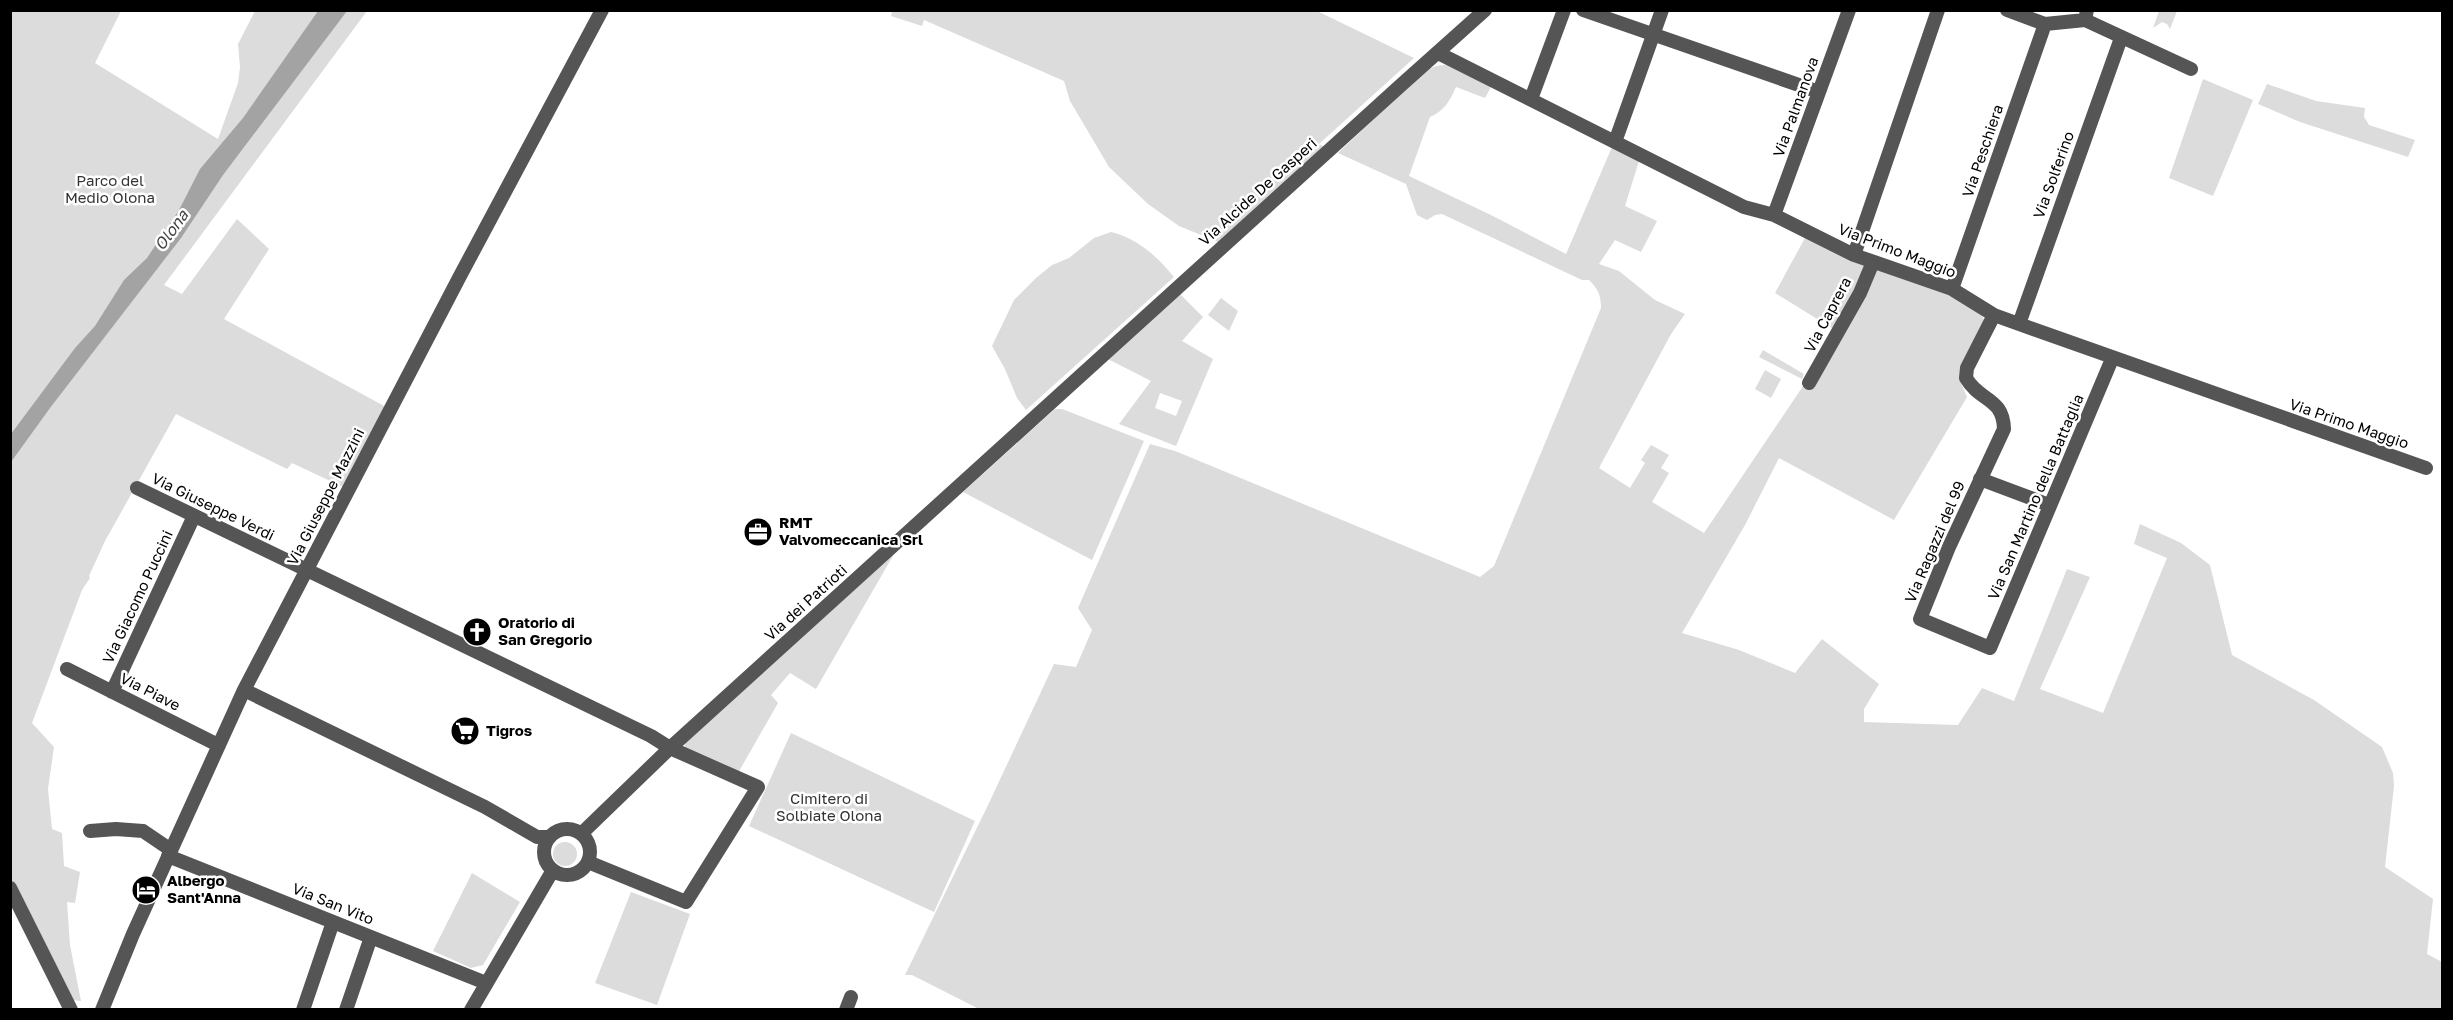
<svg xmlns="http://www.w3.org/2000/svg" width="2453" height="1020" font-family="'Golos Text',sans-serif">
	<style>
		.green { fill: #dcdcdc; fill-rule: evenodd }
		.water { fill: #a3a3a3 }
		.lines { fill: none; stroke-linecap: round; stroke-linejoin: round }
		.minor { stroke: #555; stroke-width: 14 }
		.labels { text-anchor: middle; stroke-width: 5; stroke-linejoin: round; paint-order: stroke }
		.street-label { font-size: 15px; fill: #000; stroke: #fff }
		.park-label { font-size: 15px; fill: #333; stroke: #fff }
		.poi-label { font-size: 15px; font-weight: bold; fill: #000; stroke: #fff; text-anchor: start }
		.water-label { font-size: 16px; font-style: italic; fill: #444; stroke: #fff }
	</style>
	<rect width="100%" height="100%" fill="#fff"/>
	<!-- green -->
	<path class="green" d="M893,10l424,1 97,47 -95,86 8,4 -109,94 -39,-16 -31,-22 -39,-37 -39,-66 -6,-20 -140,-61 -2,6 -31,-10z
		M10,11h111l-26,52 123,76 20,-56 2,-16 -2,-23 17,-33h112l-203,274 18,9 55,-75 32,30 -45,70 162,88 -43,80 -51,-24 -5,6 -111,-55 -71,127 -16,35 1,2 -8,12 -50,133 22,24 -6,42 4,40 10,4 2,33 16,6 -5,31 -8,-1 3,43 11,56 -21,-2 -49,-98z
		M2159,11h18l-7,18 -3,-5 -5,-2 -9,6z
		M1445,65l9,2 38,18 -7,13 -29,-11c-6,14 -12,24 -26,30l-21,59 84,40 73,38 46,-107 27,14 -14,45 32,15 -16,31 -26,-12 -16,24 20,7 36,29 30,14 -14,20 -72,134 31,20 15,-25 -4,-3 10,-15 18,10 -8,13 8,5 -17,29 52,31 118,-175 52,-90c26,9 106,27 112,56l-25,59 6,14 -73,123 -115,-62 -34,67 -63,108 57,17 56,23 27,-34 57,45 -15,25v13l94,3 24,-37 32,13 53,-132 23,8 -50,112 63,24 64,-155 -33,-14 6,-20 41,19 29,22 22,90 82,45 68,47 11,26 1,13 -9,81 48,32 -6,55 15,8v47l-1461,1 -69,-35h-7l84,-172 65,-139 22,3 16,-37 -14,-22 72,-164 25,7 305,126 14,-11 107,-258c0,-13 -3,-19 -12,-28h-7l-140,-66 -7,1 -8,5 -10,-5 -11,-31 -68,-31 87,-82 11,-5z
		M2203,79l50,21 -40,96 -44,-18z
		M2267,84l49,17 49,7 -1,9 5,8 46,15 -7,17 -108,-35 -42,-18z
		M1111,232c27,7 45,23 63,45l-148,133 -9,-12 -12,-29 -13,-23 22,-46 22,-22 16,-13 17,-7 25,-20z
		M1806,236l62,30 -33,64 -60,-37z
		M1180,294l23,23 -21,24 31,18 -37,87 -57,-22 32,-43 -43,-22zM1160,393l22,8 -6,15 -21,-8z
		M1221,298l17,13 -9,20 -21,-16z
		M1763,350l41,24 -2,5 -43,-22z
		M1765,370l16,9 -10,19 -16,-9z
		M1055,409h7l82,32 -52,119 -129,-68z
		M894,554l-78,135 -26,-16 -19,22 7,8 -40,70 -53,-23v-7z
		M791,733l184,88 -41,91 -185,-86z
		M553 854a12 12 0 1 1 24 0a12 12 0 1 1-24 0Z
		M472,873l48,29 -37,63 -12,3 -38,-17z
		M631,892l59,22 -33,91 -62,-22z"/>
	<!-- water -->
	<path class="water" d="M318,11h29l-124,164 -42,63 -131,170 -39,54v-28l64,-86 20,-22 29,-46 23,-22 32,-48 21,-41 43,-51z"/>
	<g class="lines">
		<!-- minor -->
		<path class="minor" d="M1583,10l236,82
			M2007,10l38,14 40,-4
			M2087,10l-2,10 106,49
			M1438,53l306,154 30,8 80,40 98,34 42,26 25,9 407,144
			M1531,99l33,-89
			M1615,142l47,-132
			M1774,215l75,-205
			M1854,255l84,-245
			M1952,289l93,-265
			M1994,315l-27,53 -1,10c14,24 37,19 38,51l-55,118 -29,72 70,29 122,-289
			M2019,324l102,-286
			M1809,383l51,-90 13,-31
			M1980,479l69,26
			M137,488l514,248 19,12 88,39 -72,115 -98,-40
			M67,669l151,76
			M244,690l241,117 52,30h13
			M112,692l82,-176
			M544 852a23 23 0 1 1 46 0a23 23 0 1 1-46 0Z
			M90,831l26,-2 27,2 28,19
			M581,834l89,-86 730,-662 85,-76
			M168,856l318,127
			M10,888l61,122
			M102,1010l31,-76 111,-244 216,-414 142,-266
			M303,1010l30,-88
			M346,1010l25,-73
			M471,1010l82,-140
			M846,1010l5,-13"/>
	</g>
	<!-- icons -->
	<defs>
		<g id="office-disc" transform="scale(1.5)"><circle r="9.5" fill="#000" stroke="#fff"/><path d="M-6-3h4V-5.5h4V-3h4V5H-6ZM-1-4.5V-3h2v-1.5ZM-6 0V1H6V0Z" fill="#fff"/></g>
		<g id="church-disc" transform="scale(1.5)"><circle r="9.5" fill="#000" stroke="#fff"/><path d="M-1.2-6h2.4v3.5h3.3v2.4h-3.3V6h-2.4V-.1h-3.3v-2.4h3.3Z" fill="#fff"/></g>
		<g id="supermarket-disc" transform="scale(1.5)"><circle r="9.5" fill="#000" stroke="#fff"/><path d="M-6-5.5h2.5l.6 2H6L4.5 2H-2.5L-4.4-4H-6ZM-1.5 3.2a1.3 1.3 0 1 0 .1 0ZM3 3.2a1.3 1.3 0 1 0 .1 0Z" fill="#fff"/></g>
		<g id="hotel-disc" transform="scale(1.5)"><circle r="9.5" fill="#000" stroke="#fff"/><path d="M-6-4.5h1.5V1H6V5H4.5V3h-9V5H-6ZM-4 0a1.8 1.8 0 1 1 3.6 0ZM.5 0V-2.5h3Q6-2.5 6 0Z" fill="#fff"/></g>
	</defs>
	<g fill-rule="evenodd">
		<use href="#office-disc" x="758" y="532"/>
		<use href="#church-disc" x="477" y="632"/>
		<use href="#supermarket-disc" x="465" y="731"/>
		<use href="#hotel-disc" x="146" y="890"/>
	</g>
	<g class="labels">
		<!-- street labels -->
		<g class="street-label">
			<text transform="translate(1796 107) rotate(-70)" y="5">Via Palmanova</text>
			<text transform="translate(1983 151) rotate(-71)" y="5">Via Peschiera</text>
			<text transform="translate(2054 175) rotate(-70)" y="5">Via Solferino</text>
			<text transform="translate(1258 192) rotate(-42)" y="5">Via Alcide De Gasperi</text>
			<text transform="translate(1897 251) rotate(21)" y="5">Via Primo Maggio</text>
			<text transform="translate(1828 315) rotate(-62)" y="5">Via Caprera</text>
			<text transform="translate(2349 424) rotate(19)" y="5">Via Primo Maggio</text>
			<text transform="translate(326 497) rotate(-63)" y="5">Via Giuseppe Mazzini</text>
			<text transform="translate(2036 497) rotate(-67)" y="5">Via San Martino della Battaglia</text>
			<text transform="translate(213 507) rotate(26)" y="5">Via Giuseppe Verdi</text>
			<text transform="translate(1935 542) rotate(-67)" y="5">Via Ragazzi del 99</text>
			<text transform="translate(138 597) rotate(-65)" y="5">Via Giacomo Puccini</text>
			<text transform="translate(806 603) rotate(-42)" y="5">Via dei Patrioti</text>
			<text transform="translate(150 692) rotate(27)" y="5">Via Piave</text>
			<text transform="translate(333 904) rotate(22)" y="5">Via San Vito</text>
		</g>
		<!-- park labels -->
		<g class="park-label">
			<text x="110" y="186">Parco del<tspan x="110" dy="17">Medio Olona</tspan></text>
			<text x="829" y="804">Cimitero di<tspan x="829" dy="17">Solbiate Olona</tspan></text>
		</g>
		<!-- poi labels -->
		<g class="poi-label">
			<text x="779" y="528">RMT<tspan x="779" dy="17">Valvomeccanica Srl</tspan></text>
			<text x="498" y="628">Oratorio di<tspan x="498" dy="17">San Gregorio</tspan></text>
			<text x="486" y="736">Tigros</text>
			<text x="167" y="886">Albergo<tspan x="167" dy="17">Sant'Anna</tspan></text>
		</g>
		<!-- water labels -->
		<g class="water-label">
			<text transform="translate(171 230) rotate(-54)" y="6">Olona</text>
		</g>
	</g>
	<!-- border -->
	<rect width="2453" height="1020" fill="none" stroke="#000000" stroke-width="24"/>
</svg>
